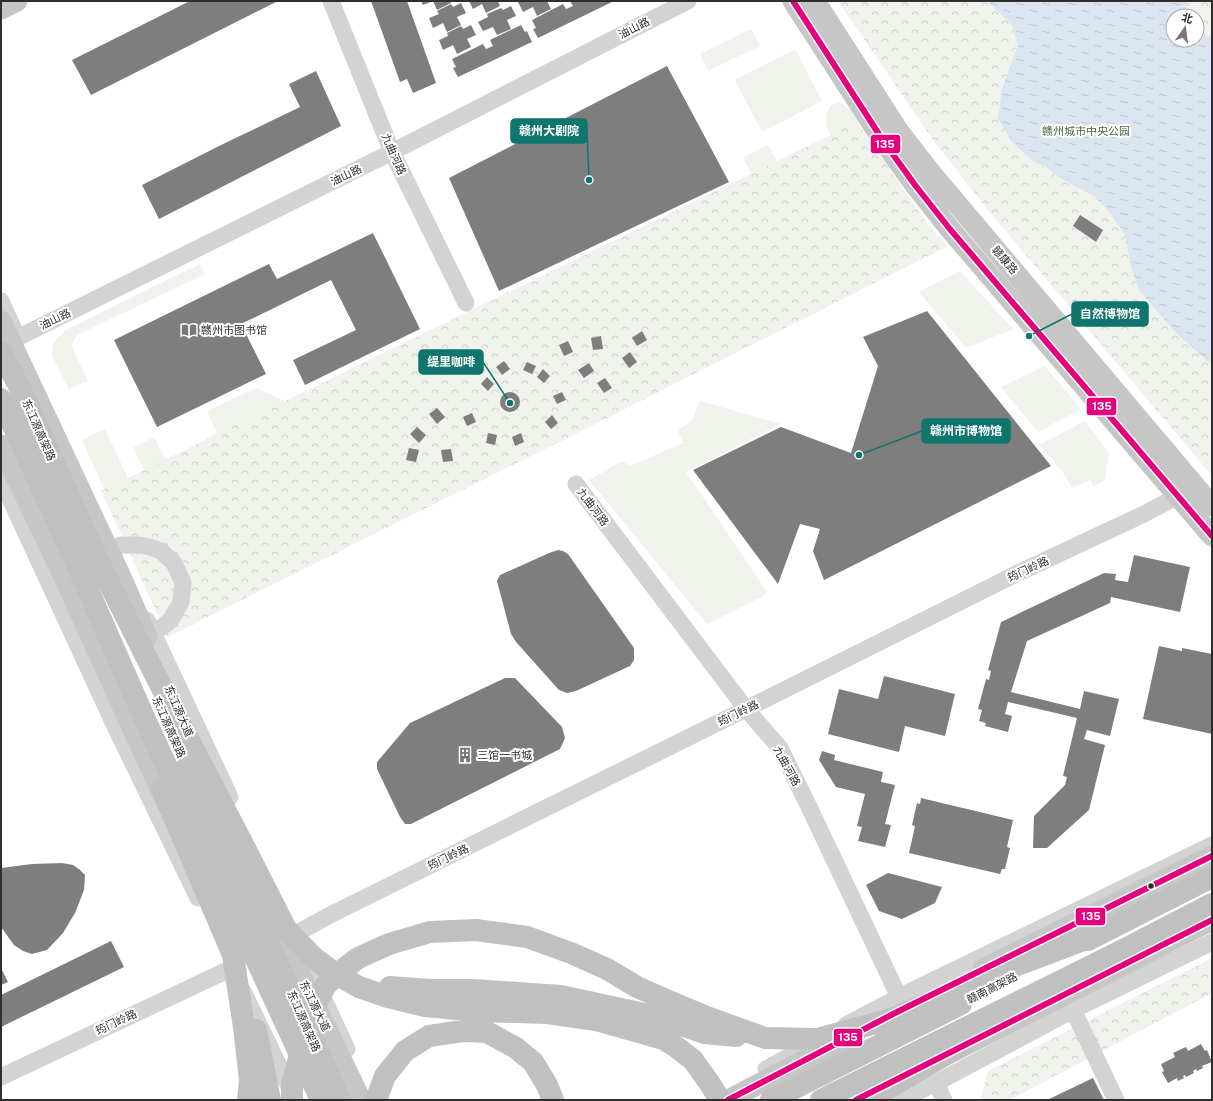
<svg xmlns="http://www.w3.org/2000/svg" width="1213" height="1101" font-family="'Public Sans','Noto Sans SC',sans-serif">
	<style>
		.green { fill: #eff3ec }
		.forest { fill: url(#forest-crowns); fill-rule: evenodd }
		.water { fill: url(#water-ripples) }
		.building { fill: #7e7e7e }
		.lines { fill: none; stroke-linecap: round; stroke-linejoin: round }
		.minor { stroke: #d3d3d3; stroke-width: 17 }
		.major { stroke: #c6c6c6; stroke-width: 21 }
		.highway { stroke: #c0c0c0; stroke-width: 22 }
		.bus-1-casing { stroke: #fff; stroke-width: 9 }
		.bus-1 { stroke: #e5007d; stroke-width: 6 }
		.bus-dot { fill: #2e2e2e; stroke: #fff; stroke-width: 1.5 }
		.labels { text-anchor: middle; stroke-width: 4; stroke-linejoin: round; paint-order: stroke }
		.street-label { font-size: 11px; fill: #2e2e2e; stroke: #fff }
		.park-label { font-size: 11px; fill: #4d673e; stroke: #fff }
		.poi-label { font-size: 11px; fill: #2e2e2e; stroke: #fff; text-anchor: start }
		.leader { fill: none; stroke: #0f766e; stroke-width: 1.5 }
		.callout-dot { fill: #0f766e; stroke: #fff; stroke-width: 1.5 }
		.callout { fill: #0f766e; stroke: #0f766e; stroke-width: 1.5 }
		.callout-label { font-size: 12px; text-anchor: middle; font-weight: bold; fill: #fff }
		.line-badge { stroke: #fff; stroke-width: 1.5 }
		.badge-label { font-size: 11px; text-anchor: middle; font-weight: bold; fill: #fff }
	</style>
	<defs>
		<pattern id="forest-crowns" width="20" height="18" patternUnits="userSpaceOnUse"><rect width="20" height="18" fill="#eff3ec"/><path d="M2 6a3 3 0 1 1 6 0M12 15a3 3 0 1 1 6 0" fill="none" stroke="#cdd1cb"/></pattern>
		<pattern id="water-ripples" width="26" height="14" patternUnits="userSpaceOnUse"><rect width="26" height="14" fill="#dae5f0"/><path d="M2 4q2-2 4 0t4 0M15 11q2-2 4 0t4 0" fill="none" stroke="#bbc5ce"/></pattern>
	</defs>
	<rect width="100%" height="100%" fill="#fff"/>
	<!-- green -->
	<path class="green" d="M751,29l9,17 -52,25 -8,-17z
		M795,49l27,52 -60,31 -27,-52z
		M840,102l11,8 31,58 -68,33 -24,15 -24,19 -29,10 -50,3 81,-43 -25,-47 25,-13 29,52 51,-28 -21,-41 -1,-12 4,-10z
		M200,264l5,10 -128,61 -5,9 1,5 15,32 -19,8 -17,-33 1,-13 13,-13z
		M960,271l53,58 -47,19 -47,-56z
		M1045,366l36,43 -43,23 -37,-45z
		M256,388l51,23 -94,44 -8,-16 12,-6 -10,-22z
		M700,401l81,23 -95,48 28,41 53,79 -6,5 -54,27 -118,-144 33,-19 8,5 53,-23 -6,-13 14,-8z
		M1085,421l24,32 -4,27 -11,7 -4,-7 -18,8 -10,-17 -23,-26z
		M105,429l30,64 -24,11 -29,-64z
		M154,437l21,41 -21,11 -21,-41z"/>
	<!-- forest -->
	<path class="forest" d="M838,1h374v475l-225,-267 -54,-69zM1173,16h24v24h-24z
		M857,122l72,104 19,20 -329,166 -451,225 -67,-146z
		M1212,958v35l-202,107h-30l8,-29z"/>
	<!-- water -->
	<path class="water" d="M987,1h196l7,15h-17v24h24v-13l11,10 4,-3v331l-36,-32 -37,-43 -8,-24 -6,-31 -15,-22 -16,-17 -36,-19 -12,-10 -13,-6 -21,-19 -14,-23 4,-30 16,-44 -6,-20z"/>
	<!-- building -->
	<path class="building" d="M190,1h88l-187,94 -19,-35z
		M371,1h36l29,82 -23,10 -6,-14 -7,3z
		M421,1h29l1,2 -14,7 -4,-9 -10,4z
		M469,1h29l2,5 -14,7 -4,-9 -9,5z
		M520,1h27l4,8 -14,7 -4,-9 -10,5 -5,-10z
		M570,1h41l1,1 -74,36 -5,-9 3,-1 -4,-8 31,-16 3,5 7,-3z
		M461,3l5,10 -9,4 4,8 -14,7 -4,-9 -10,5 -4,-10 10,-4 -2,-3 14,-7 2,3z
		M511,6l5,10 -9,4 4,9 -14,6 -4,-8 -10,4 -5,-9 10,-5 -1,-3 14,-6 2,2z
		M471,25l5,10 -9,4 4,8 -14,7 -4,-9 -10,5 -4,-10 9,-4 -1,-3 14,-7 2,3z
		M521,25l4,7 2,-1 5,11 -74,35 -5,-9 3,-1 -4,-8 31,-15 3,5 7,-3 -3,-6z
		M667,66l62,116 -230,109 -50,-113z
		M316,71l25,55 -182,93 -17,-34 79,-40 79,-38 -11,-23z
		M1080,215l23,15 -7,12 -23,-16z
		M373,233l47,96 -115,56 -12,-25 63,-30 -25,-50 -90,44 25,50 -109,53 -43,-87 155,-76 8,15z
		M927,311l124,155 -227,114 -11,-29 7,-22 -20,-5 -22,60 -85,-114 88,-43 70,26 27,-87 -15,-29z
		M642,331l5,9 -10,6 -5,-8z
		M601,336l2,13 -10,1 -2,-12z
		M568,341l5,11 -9,4 -5,-11z
		M630,352l7,10 -8,6 -7,-10z
		M504,361l6,8 -8,6 -6,-8z
		M527,362l9,4 -4,8 -9,-4z
		M589,363l5,8 -10,7 -6,-8z
		M543,369l7,7 -6,7 -7,-6z
		M487,377l7,7 -6,7 -7,-7z
		M605,378l7,10 -8,5 -7,-10z
		M562,392l4,8 -9,4 -4,-8z
		M500 402a10 10 0 1 1 20 0a10 10 0 1 1-20 0Z
		M437,408l8,9 -8,7 -8,-10z
		M472,413l4,9 -9,4 -4,-9z
		M552,415l6,8 -7,6 -6,-7z
		M417,427l9,8 -7,8 -9,-9z
		M488,433l9,2 -2,10 -9,-2z
		M521,433l3,9 -9,4 -3,-9z
		M409,448l10,2 -3,12 -10,-2z
		M451,449l2,12 -10,1 -2,-12z
		M558,550l5,1 5,3 66,94v12l-4,6 -54,25 -9,2 -8,-3 -43,-48 -5,-8 -14,-53 3,-6 49,-22z
		M1134,555l56,12 -10,45 -69,-15 -1,6 -83,38 -16,51 69,17 4,-18 35,8 -9,37 -23,-6 -3,9 21,6 -16,65 -42,38h-14l1,-32 31,-31 2,-8 -4,-1 14,-58 -69,-16 -3,12 7,2 -4,16 -23,-6 1,-3 -7,-2 3,-11 -4,-1 8,-30 3,1 2,-9 -3,-1 13,-48 103,-49 12,1 -1,6 13,2z
		M1159,646l23,5v-3l30,6v80l-69,-15z
		M884,676l71,18 -10,42 -40,-10 -6,26 -71,-18 11,-45 39,10z
		M505,678h10l47,49 3,11 -5,11 -149,75h-6l-5,-7 -23,-48v-7l33,-39z
		M822,751l13,4 -1,5 49,12 -2,10 14,3 -10,39 6,1 -6,22 -27,-6 4,-14 -5,-1 8,-32 -29,-7 -17,-27z
		M921,798l92,22 -6,27 3,1 -5,21h-3l-2,5 -91,-21 6,-27 -3,-1 5,-22 3,1z
		M62,863l11,2 7,5 5,5 -1,15 -9,23 -12,20 -16,17 -15,4 -9,-3 -9,-6 -13,-18v-59l31,-4z
		M888,873l54,14 -7,16 -33,16 -23,-8 -13,-26z
		M111,941l13,26 -123,60v-32z
		M1,968l7,14 -7,3z
		M1201,1044l4,7 2,-1 5,12 -10,4 1,2 -6,3 -1,-2 -3,2 1,2 -8,4 -1,-2 -2,1 1,2 -6,3 -1,-3 -9,5 -6,-11 2,-1 -3,-7 14,-7 -2,-4 13,-6 2,4z
		M1093,1078l11,22h-57z"/>
	<g class="lines">
		<!-- minor -->
		<path class="minor" d="M331,1l61,151 74,151
			M1,301l14,31
			M7,343l385,-191 296,-151
			M1,479l111,241 86,178
			M576,484l170,225 34,39 30,61 89,188
			M114,549l7,-4h19l10,2 11,4 13,12 9,20 -2,19 -11,19 -17,13
			M147,620l83,177
			M283,941l47,-26 416,-206 272,-136 126,-59 34,-18 10,-7
			M300,948l47,101
			M243,991l50,104
			M1073,1010l43,90
			M846,1025l53,-28 313,-152
			M766,1069l55,-30
			M1,1077l231,-109
			M936,1083l8,17
			M900,1100l36,-17 137,-73 139,-68"/>
		<!-- major -->
		<path class="major" d="M793,1l91,141 31,43 34,43 263,308
			M815,1l84,131 32,41 281,333
			M1,9l16,-8
			M1,321l120,256 26,60
			M1,445l63,132 66,146 38,83
			M272,917l89,183
			M983,969l229,-113
			M946,1055l266,-135
			M728,1100l127,-66"/>
		<!-- highway -->
		<path class="highway" d="M1,352l20,38 84,186
			M1,399l77,168 65,148 178,385
			M99,563l70,139 78,150 39,77 28,29 22,16 23,13 29,10 37,9 53,5 69,2 49,7 67,19 12,7 18,14 17,24 10,16
			M187,767l98,212 55,121
			M162,789l71,166 11,72 6,53 -2,20
			M1088,940l124,-63
			M390,987l39,3h44l88,6 74,16 38,10 31,11 32,3
			M256,1030l14,70
			M292,1100v-15l19,-72 15,-28 13,-12 19,-15 31,-14 41,-12 46,-2 51,7 44,16 36,16 30,18 34,15 33,14 61,22 52,1 74,-20 124,-53 87,-33
			M376,1100l9,-24 20,-25 24,-15 34,-5 24,1 29,16 17,14 14,23 6,15
			M771,1100l190,-96
			M821,1100l296,-147 95,-49
			M868,1100l94,-55"/>
		<!-- bus-1 casing -->
		<g class="bus-1-casing">
			<path id="bus-1" d="M793,1l91,141 31,43 34,43 263,308
				M728,1100l169,-88 315,-156
				M856,1100l356,-180"/>
		</g>
		<!-- bus-1 -->
		<use href="#bus-1" class="bus-1"/>
	</g>
	<!-- icons -->
	<defs>
		<g id="library-bare" transform="scale(1.2)"><path d="M-6-4Q-3-5.5-.7-3.5V5Q-3 3-6 4ZM6-4Q3-5.5 .7-3.5V5Q3 3 6 4Z" fill="#777" stroke="#fff" stroke-width="2.5" paint-order="stroke"/></g>
		<g id="building-bare" transform="scale(1.2)"><path d="M-4-6H4V6H1V3H-1V6H-4ZM-2.5-4.3h1.7v1.8h-1.7ZM.8-4.3h1.7v1.8H.8ZM-2.5-1h1.7V.8h-1.7ZM.8-1h1.7V.8H.8Z" fill="#777" stroke="#fff" stroke-width="2.5" paint-order="stroke"/></g>
	</defs>
	<g fill-rule="evenodd">
		<use href="#library-bare" x="189" y="330"/>
		<use href="#building-bare" x="465" y="755"/>
	</g>
	<!-- markers -->
	<circle class="bus-dot" cx="1151" cy="886" r="3.5"/>
	<g class="labels">
		<!-- street labels -->
		<g class="street-label">
			<text transform="translate(634 28) rotate(-27)" y="4">油山路</text>
			<text transform="translate(394 154) rotate(66)" y="4">九曲河路</text>
			<text transform="translate(346 175) rotate(-26)" y="4">油山路</text>
			<text transform="translate(1005 260) rotate(50)" y="4">赣康路</text>
			<text transform="translate(55 319) rotate(-26)" y="4">油山路</text>
			<text transform="translate(39 430) rotate(66)" y="4">东江源高架路</text>
			<text transform="translate(593 507) rotate(53)" y="4">九曲河路</text>
			<text transform="translate(1028 569) rotate(-25)" y="4">筠门岭路</text>
			<text transform="translate(179 711) rotate(66)" y="4">东江源大道</text>
			<text transform="translate(738 713) rotate(-26)" y="4">筠门岭路</text>
			<text transform="translate(169 727) rotate(66)" y="4">东江源高架路</text>
			<text transform="translate(787 766) rotate(61)" y="4">九曲河路</text>
			<text transform="translate(448 857) rotate(-26)" y="4">筠门岭路</text>
			<text transform="translate(992 988) rotate(-27)" y="4">赣南高架路</text>
			<text transform="translate(315 1006) rotate(64)" y="4">东江源大道</text>
			<text transform="translate(304 1021) rotate(66)" y="4">东江源高架路</text>
			<text transform="translate(116 1022) rotate(-25)" y="4">筠门岭路</text>
		</g>
		<!-- park labels -->
		<g class="park-label">
			<text x="1086" y="135">赣州城市中央公园</text>
		</g>
		<!-- poi labels -->
		<g class="poi-label">
			<text x="201" y="334">赣州市图书馆</text>
			<text x="477" y="759">三馆一书城</text>
		</g>
	</g>
	<!-- callouts -->
	<path class="leader" d="M589 180L587 131M1029 336L1072 314M510 403L483 362M859 455L922 431"/>
	<g class="callout-dot">
		<circle cx="589" cy="180" r="4"/>
		<circle cx="1029" cy="336" r="4"/>
		<circle cx="510" cy="403" r="4"/>
		<circle cx="859" cy="455" r="4"/>
	</g>
	<g class="callout">
		<rect x="511" y="119" width="76" height="24" rx="4"/>
		<rect x="1072" y="302" width="76" height="24" rx="4"/>
		<rect x="419" y="350" width="64" height="24" rx="4"/>
		<rect x="922" y="419" width="88" height="24" rx="4"/>
	</g>
	<g class="callout-label">
		<text x="549" y="135">赣州大剧院</text>
		<text x="1110" y="318">自然博物馆</text>
		<text x="451" y="366">缇里咖啡</text>
		<text x="966" y="435">赣州市博物馆</text>
	</g>
	<g class="line-badge">
		<rect x="870" y="134" width="31" height="20" rx="4" fill="#e5007d"/>
		<rect x="1086" y="397" width="31" height="19" rx="4" fill="#e5007d"/>
		<rect x="1075" y="907" width="31" height="19" rx="4" fill="#e5007d"/>
		<rect x="833" y="1028" width="30" height="19" rx="4" fill="#e5007d"/>
	</g>
	<g class="badge-label">
		<text x="885" y="148">135</text>
		<text x="1102" y="410">135</text>
		<text x="1091" y="920">135</text>
		<text x="848" y="1041">135</text>
	</g>
	<!-- border -->
	<rect width="1213" height="1101" fill="none" stroke="#2e2e2e" stroke-width="4"/>
	<!-- north arrow -->
	<g transform="translate(1185 28) rotate(14)"><circle r="19" fill="#ffffff" stroke="#ababab"/>
	<path d="M0-3L7 15L0 10L-7 15Z" fill="#777777"/>
	<text y="-6" font-size="11" font-weight="bold" text-anchor="middle" fill="#2e2e2e">北</text>
	</g>
</svg>
